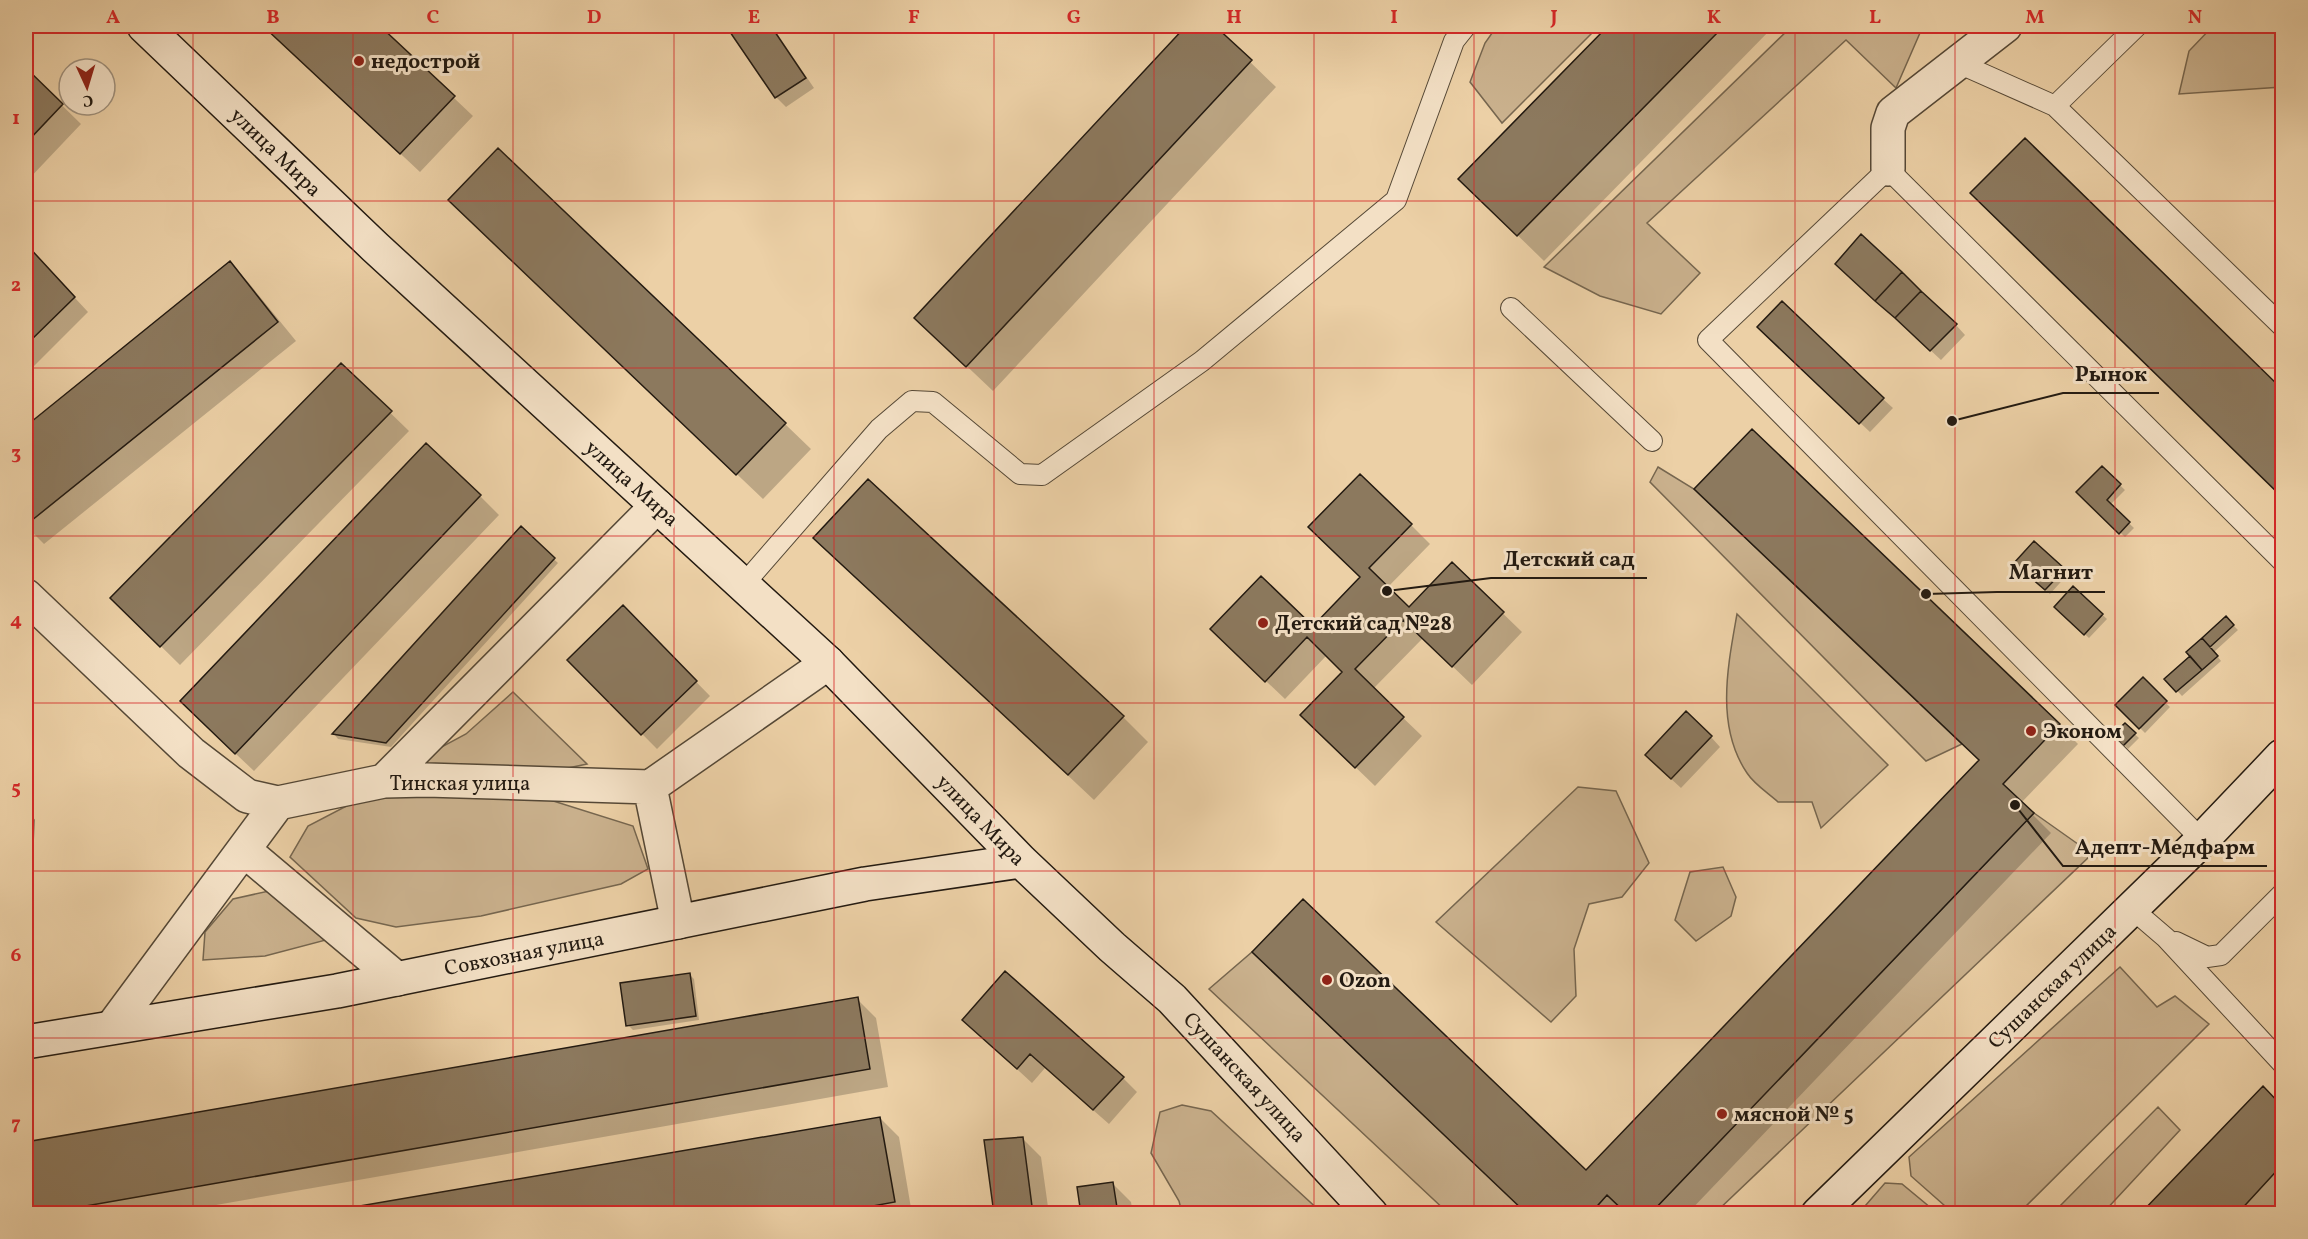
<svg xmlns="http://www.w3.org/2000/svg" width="2308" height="1239" font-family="Vollkorn,serif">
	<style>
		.green { fill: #cab18d; stroke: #76664f; stroke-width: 1.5 }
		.shadow { fill: #0003 }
		.building { fill: #8c795e; stroke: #231a11; stroke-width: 1.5 }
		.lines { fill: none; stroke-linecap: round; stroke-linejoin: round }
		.service-casing { stroke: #554836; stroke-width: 22 }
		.minor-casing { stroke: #554836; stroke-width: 36 }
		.secondary-casing { stroke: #231a11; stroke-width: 36 }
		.service { stroke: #f3e0c5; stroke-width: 20 }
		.minor { stroke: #f3e0c5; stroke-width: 33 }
		.secondary { stroke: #f3e0c5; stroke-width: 33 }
		.grid { fill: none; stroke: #d62828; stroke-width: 1.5; stroke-opacity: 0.55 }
		.poi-dot { fill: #8f2418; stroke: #f3e0c5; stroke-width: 2 }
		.labels { text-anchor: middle; stroke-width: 6; stroke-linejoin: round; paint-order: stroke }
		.poi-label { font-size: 21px; font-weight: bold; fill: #231a11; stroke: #f3e0c5; text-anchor: start }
		.street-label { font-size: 21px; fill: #231a11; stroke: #f3e0c5 }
		.leader { fill: none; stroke: #231a11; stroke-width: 2 }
		.callout-dot { fill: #231a11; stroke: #f3e0c5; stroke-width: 2 }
		.callout-label { font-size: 22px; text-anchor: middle; font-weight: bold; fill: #231a11; stroke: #f3e0c5; stroke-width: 6; stroke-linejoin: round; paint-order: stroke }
		.neatline { fill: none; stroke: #d62828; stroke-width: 2 }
		.grid-label { font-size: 20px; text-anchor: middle; font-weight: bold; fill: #d62828 }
	</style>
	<rect width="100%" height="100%" fill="#ecd0a6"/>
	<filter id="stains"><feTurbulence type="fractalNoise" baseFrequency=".00333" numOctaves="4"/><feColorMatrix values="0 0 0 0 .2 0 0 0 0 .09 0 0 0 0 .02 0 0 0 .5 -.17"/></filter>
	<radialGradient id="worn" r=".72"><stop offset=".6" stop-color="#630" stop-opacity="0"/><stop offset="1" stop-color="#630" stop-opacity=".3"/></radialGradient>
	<!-- green -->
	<path class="green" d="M1497,26h102l-97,97 -32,-41 15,-39z
		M1792,26h131l-27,62 -50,-48 -199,183 53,50 -39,41 -61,-18 -56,-29z
		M2213,26h69v61l-103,7 10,-43z
		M1658,467l36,22 268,255 -36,17 -276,-279z
		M1737,614l151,151 -67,63 -9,-26h-34c-10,-9 -24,-18 -31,-29 -32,-47 -19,-108 -10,-159z
		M513,692l74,72 -38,8 -139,-8 56,-30z
		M1578,787l38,4 33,72 -27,34 -33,7 -15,45 2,47 -25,26 -115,-100z
		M424,792l123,7 86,27 15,43 -27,15 -140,32 -85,11 -40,-9 -66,-61 18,-31 50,-26z
		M26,808l8,12 -3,78 -5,5z
		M2034,813l58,41 -377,359 -65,1z
		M1723,867l13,30 -5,19 -35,25 -21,-21 15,-48z
		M269,891l57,49 -61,16 -62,4 2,-28 28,-33z
		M1252,952l275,261h-79l-239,-224z
		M2120,967l37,40 18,-11 34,28 -190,189h-66l-42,-37 -2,-19z
		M1182,1105l29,6 111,102h-140l-3,-12 -28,-48 9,-41z
		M2158,1107l22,23 -77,83h-50z
		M1885,1183l17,1 35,29h-78z
		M1607,1195l20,19h-37z"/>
	<!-- shadow -->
	<path class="shadow" d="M264,26h114l95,90 -53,56z
		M652,26h10l-4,5z
		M743,26h29l42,62 -28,19 -10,-10 -43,-64z
		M1188,26h25l63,61 -283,304 -77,-73z
		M1610,26h164l-230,235 -84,-82z
		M26,70l55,54 -55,58z
		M2025,140l257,251v106l-310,-304z
		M476,226l309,198 26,25 -48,50z
		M26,245l62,67 -62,62z
		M230,263l18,19 48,59 -252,203 -18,-18v-98z
		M1886,309l70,16 9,10 -24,25z
		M1769,337l114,62 10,9 -23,24z
		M341,365l68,66 -229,234 -68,-67z
		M2102,468l23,22 -15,15 24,23 -9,9 -47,-45z
		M480,496l19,19 -245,256 -54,-51z
		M1411,525l19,19 -43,44 22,21 43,-45 70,68 -50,53 -49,-47 -50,51 49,47 -47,50 -54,-52 23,-62 -17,-17 -42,44 -54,-51 82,-20 49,-50 -33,-32z
		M521,529l37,34 -167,184 -53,-8 -4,-5z
		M815,538l308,179 25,25 -54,58z
		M2034,543l34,31 -18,20 -34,-31z
		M2073,588l34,31 -18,19 -33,-31z
		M623,607l87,89 -53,53 -88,-89z
		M2226,618l12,12 -24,22 7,9 -39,35 -16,-17 26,-23z
		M2142,680l28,27 -25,26 -28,-28z
		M2059,725l19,19 -57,59 30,30 -364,381h-159l58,-42z
		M2125,725l14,13 -11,11 -13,-14z
		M1711,737l9,10 -39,41 -25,-23z
		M689,974l5,5 5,41 -66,10 -5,-5z
		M857,999l19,19 12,69 -723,127h-139v-70z
		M964,1020l159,58 14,14 -28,32 -64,-56 -13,15z
		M2263,1088l19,20v96l-9,10h-131z
		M880,1118l19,19 13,77h-590z
		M1022,1138l19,19 8,57h-53z
		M1112,1183l19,19 2,12h-50z"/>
	<!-- building -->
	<path class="building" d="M263,26h117l75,70 -55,58z
		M741,26h30l35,52 -31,20 -45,-66z
		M1186,26h29l37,34 -286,307 -52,-49z
		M1608,26h116l-207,210 -59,-57z
		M26,68l37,36 -37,39z
		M2025,138l257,251v103l-2,3 -310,-302z
		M498,148l288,275 -50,52 -288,-275z
		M1861,234l41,38 -27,29 -40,-37z
		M26,244l49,53 -49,48z
		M230,261l48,61 -252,203v-99z
		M1902,272l19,19 -26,27 -20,-17z
		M1921,291l36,33 -27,27 -35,-33z
		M1782,301l102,97 -25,26 -102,-97z
		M341,363l51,48 -232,236 -50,-49z
		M1752,429l308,295 -57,60 31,29 -384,401h-23l-20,-19 -17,19h-63l-275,-262 51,-53 283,271 393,-410 -285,-271z
		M426,443l55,52 -246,259 -55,-53z
		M2102,466l19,18 -14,16 23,22 -11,12 -43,-42z
		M1360,474l52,50 -43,44 40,39 43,-45 52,50 -52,55 -49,-47 -48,49 49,48 -49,51 -55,-53 42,-43 -35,-35 -42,45 -55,-53 51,-53 52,50 47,-49 -52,-50z
		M868,479l256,237 -56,59 -255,-237z
		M521,526l34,32 -169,185 -54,-9z
		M2034,541l31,28 -20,21 -31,-27z
		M2073,586l30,28 -19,21 -30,-28z
		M623,605l74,76 -56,54 -74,-75z
		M2226,616l8,9 -24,22 -8,-9z
		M2202,638l16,18 -16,14 -16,-18z
		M2190,656l12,14 -26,22 -12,-13z
		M2143,677l24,24 -28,28 -24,-24z
		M1686,711l26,25 -41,43 -26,-24z
		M2125,723l11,10 -13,13 -11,-11z
		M1005,971l119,106 -31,33 -63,-56 -13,15 -55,-49z
		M690,973l6,43 -70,10 -6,-43z
		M858,997l12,72 -830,145h-14v-72z
		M2263,1086l19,20v59l-45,49h-97z
		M880,1117l15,85 -66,12h-516z
		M1023,1137l10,77h-39l-10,-74z
		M1113,1182l5,32h-37l-4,-27z"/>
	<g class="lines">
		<!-- service casing -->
		<g class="service-casing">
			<path id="service" d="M1956,62l99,44 227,220
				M2055,106l82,-80
				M1511,308l141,133
				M744,584l135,-155 33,-28 21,1 87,72 22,1 160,-114 194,-161 58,-159 12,-15
				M2202,840l-494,-500 180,-171 394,392
				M2131,908l35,30 116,125
				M2176,942l31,15 14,-2 61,-61"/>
		</g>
		<!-- minor casing -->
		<g class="minor-casing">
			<path id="minor" d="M1888,169v-41l5,-15 112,-87
				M26,596l165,157 56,43 31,7 106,-22 43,-1 223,7 178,-124
				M384,781l273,-275
				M650,787l28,135
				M244,850l153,129
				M113,1026l165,-223"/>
		</g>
		<!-- secondary casing -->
		<g class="secondary-casing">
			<path id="secondary" d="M144,26l231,221 453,416 193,198 91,86 60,52 199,215
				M26,1042l311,-51 528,-107 156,-23
				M1818,1214l384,-374 80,-84"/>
		</g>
		<!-- service -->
		<use href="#service" class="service"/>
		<!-- minor -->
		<use href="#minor" class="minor"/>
		<!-- secondary -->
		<use href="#secondary" class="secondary"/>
	</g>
	<!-- grid -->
	<path class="grid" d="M193,26v1188M353,26v1188M513,26v1188M674,26v1188M834,26v1188M994,26v1188M1154,26v1188M1314,26v1188M1474,26v1188M1634,26v1188M1795,26v1188M1955,26v1188M2115,26v1188M26,201h2256M26,368h2256M26,536h2256M26,703h2256M26,871h2256M26,1038h2256"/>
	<!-- markers -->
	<g class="poi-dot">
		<circle cx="359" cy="61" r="6"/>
		<circle cx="1263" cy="623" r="6"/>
		<circle cx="2031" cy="731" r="6"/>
		<circle cx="1327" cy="980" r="6"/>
		<circle cx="1722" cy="1114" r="6"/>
	</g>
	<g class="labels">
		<!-- poi labels -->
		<g class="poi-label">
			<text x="371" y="68">недострой</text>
			<text x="1275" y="630">Детский сад №28</text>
			<text x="2043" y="738">Эконом</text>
			<text x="1339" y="987">Ozon</text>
			<text x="1734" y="1121">мясной № 5</text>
		</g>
		<!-- street labels -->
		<g class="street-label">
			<text transform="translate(276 152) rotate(44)" y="7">улица Мира</text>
			<text transform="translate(632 483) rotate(42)" y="7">улица Мира</text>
			<text x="460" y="790">Тинская улица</text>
			<text transform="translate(981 820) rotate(46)" y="7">улица Мира</text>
			<text transform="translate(524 953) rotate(-11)" y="7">Совхозная улица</text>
			<text transform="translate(2052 986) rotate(-44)" y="7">Сушанская улица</text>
			<text transform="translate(1245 1077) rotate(47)" y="7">Сушанская улица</text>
		</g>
	</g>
	<!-- callouts -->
	<path class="leader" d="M1952 421L2063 393H2159M1387 591L1491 578H1647M1926 594L1997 592H2105M2015 805L2063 866H2267"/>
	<g class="callout-dot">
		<circle cx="1952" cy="421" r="6"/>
		<circle cx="1387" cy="591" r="6"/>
		<circle cx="1926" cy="594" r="6"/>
		<circle cx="2015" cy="805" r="6"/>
	</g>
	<g class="callout-label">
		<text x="2111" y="381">Рынок</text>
		<text x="1569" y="566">Детский сад</text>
		<text x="2051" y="579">Магнит</text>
		<text x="2165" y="854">Адепт-Медфарм</text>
	</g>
	<!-- margin -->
	<rect width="2308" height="1239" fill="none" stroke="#ecd0a6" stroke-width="66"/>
	<!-- north arrow -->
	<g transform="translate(87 87) rotate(176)"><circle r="28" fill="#f3e0c5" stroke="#a0917d" stroke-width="1.5"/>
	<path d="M0-4.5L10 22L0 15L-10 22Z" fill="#8f2418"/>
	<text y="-9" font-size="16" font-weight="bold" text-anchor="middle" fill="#231a11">С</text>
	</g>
	<rect x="33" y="33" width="2242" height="1173" class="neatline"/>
	<g class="grid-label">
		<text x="113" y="23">A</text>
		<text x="273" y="23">B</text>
		<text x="433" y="23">C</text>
		<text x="594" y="23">D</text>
		<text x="754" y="23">E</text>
		<text x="914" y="23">F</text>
		<text x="1074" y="23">G</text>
		<text x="1234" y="23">H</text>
		<text x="1394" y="23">I</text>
		<text x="1554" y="23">J</text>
		<text x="1714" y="23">K</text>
		<text x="1875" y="23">L</text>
		<text x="2035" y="23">M</text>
		<text x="2195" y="23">N</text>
		<text x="16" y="124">1</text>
		<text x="16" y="291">2</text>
		<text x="16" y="459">3</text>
		<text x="16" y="626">4</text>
		<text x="16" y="794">5</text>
		<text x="16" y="961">6</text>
		<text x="16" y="1129">7</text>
	</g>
	<rect width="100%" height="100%" filter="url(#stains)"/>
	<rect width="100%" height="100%" fill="url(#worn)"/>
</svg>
